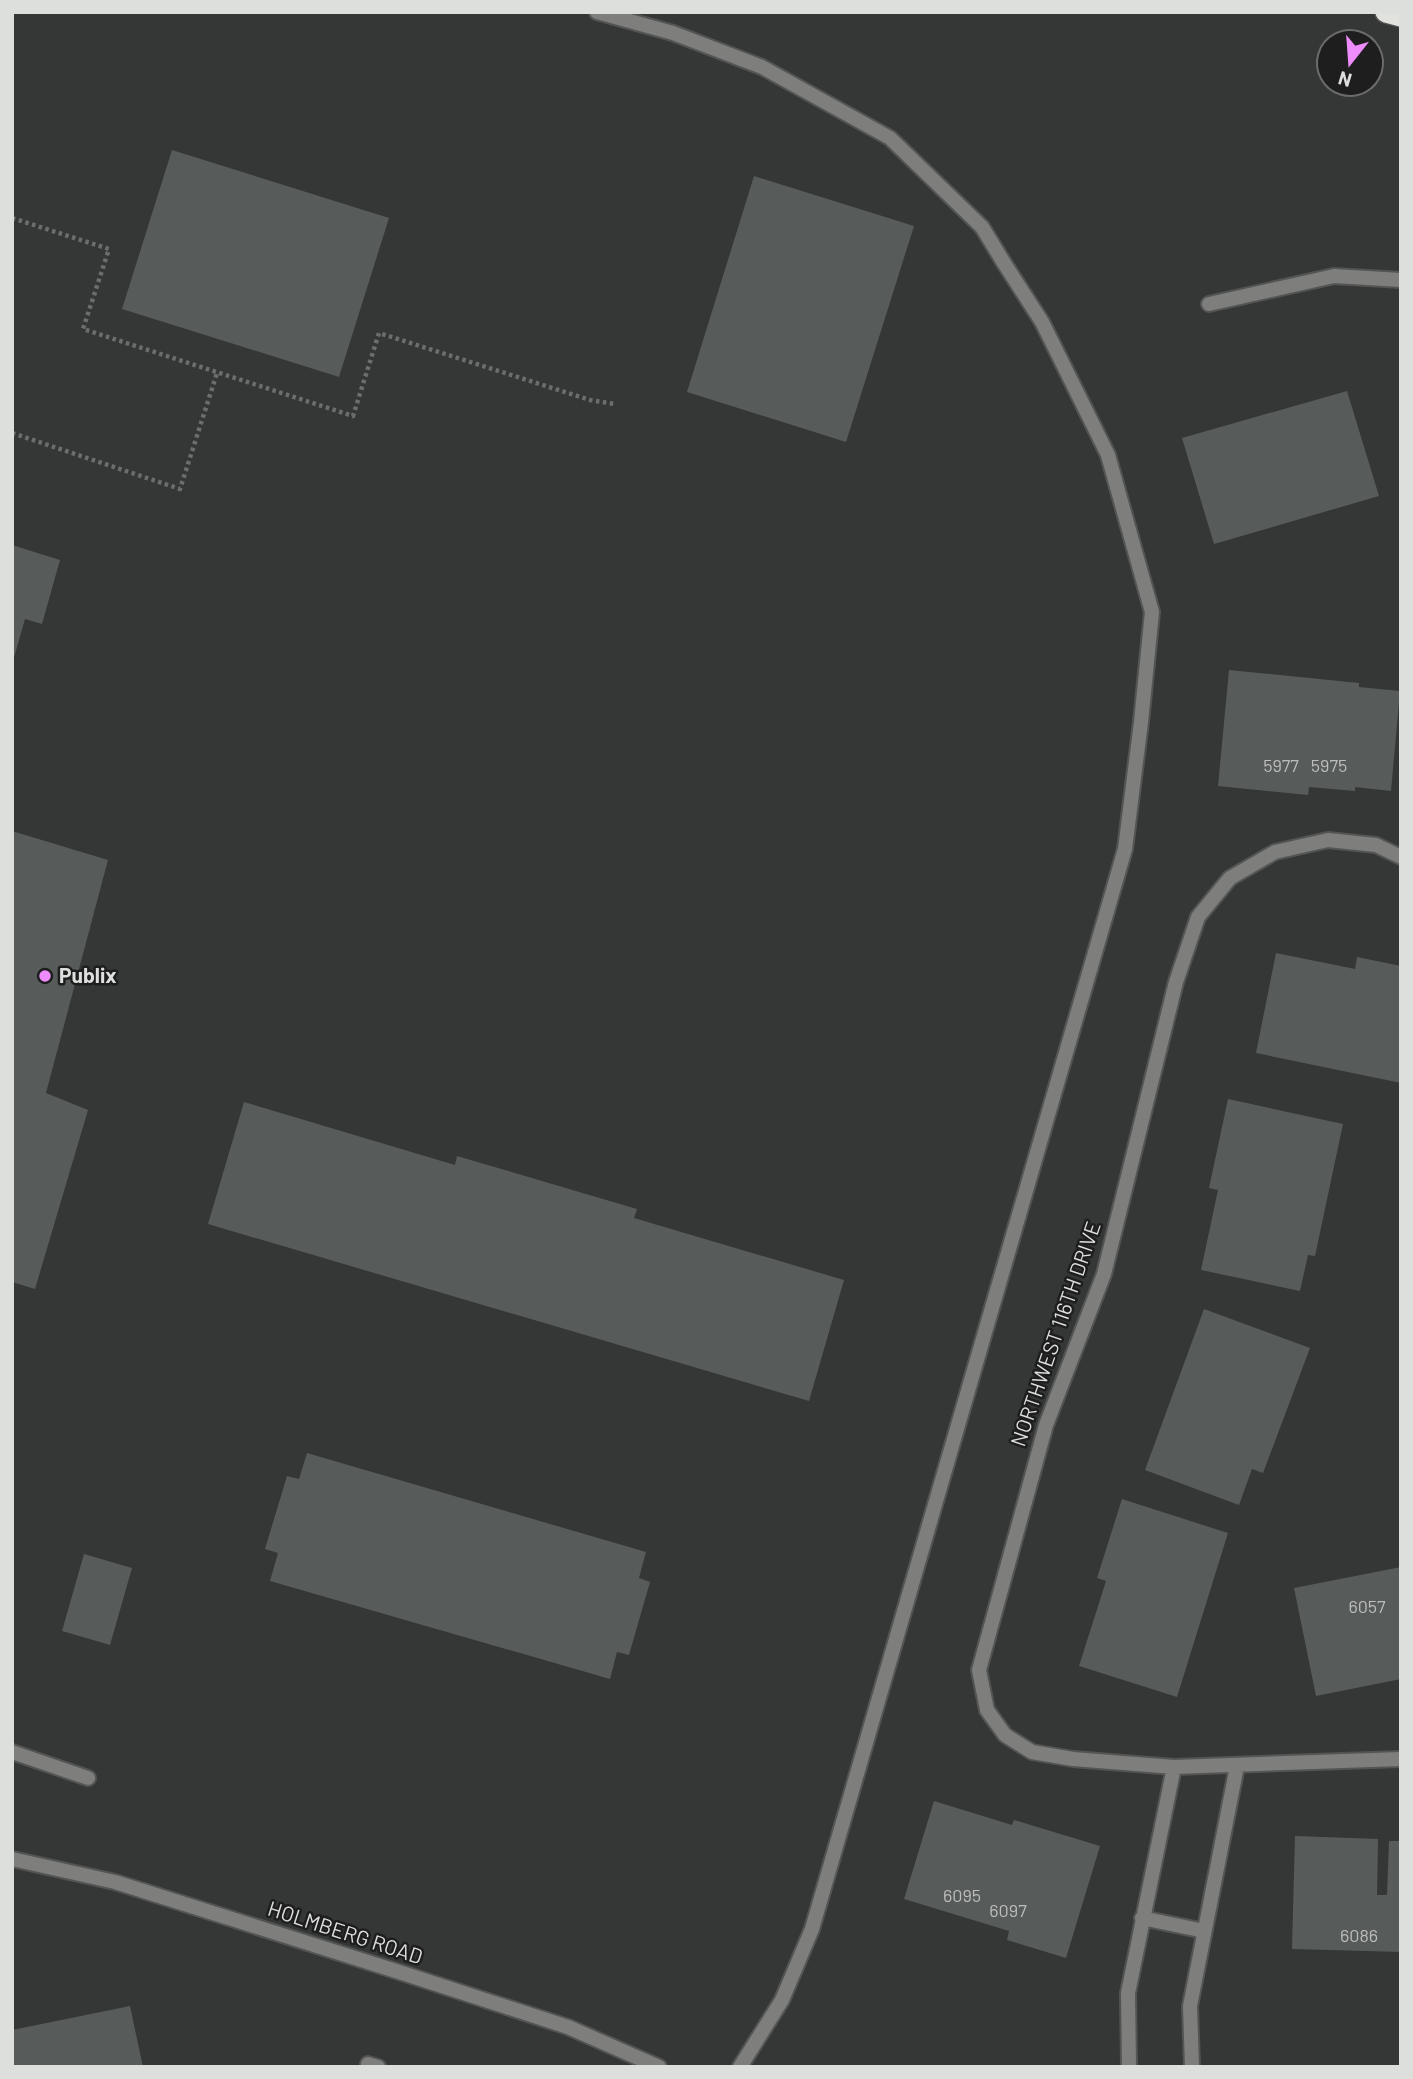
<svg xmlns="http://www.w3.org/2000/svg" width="1413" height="2079" font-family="Barlow,sans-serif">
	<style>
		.building { fill: #575b5a }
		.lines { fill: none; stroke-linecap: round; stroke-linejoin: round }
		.lane-casing { stroke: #525553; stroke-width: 18 }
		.street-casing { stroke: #525553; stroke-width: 18 }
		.highway-casing { stroke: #525553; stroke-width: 24 }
		.path { stroke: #6b6e6c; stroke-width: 4.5; stroke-dasharray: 3.5 3.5; stroke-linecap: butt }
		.lane { stroke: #7e7e7d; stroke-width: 14 }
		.street { stroke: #7e7e7d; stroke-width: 14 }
		.highway { stroke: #e1e2de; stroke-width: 21 }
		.poi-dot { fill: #ed8cfa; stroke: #1d1e1d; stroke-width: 2.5 }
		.labels { text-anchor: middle; stroke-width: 5; stroke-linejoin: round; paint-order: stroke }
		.number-label { font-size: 18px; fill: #bcbebc }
		.poi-label { font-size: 21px; font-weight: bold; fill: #dddfdd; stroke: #1d1e1d; text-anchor: start }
		.street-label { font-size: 21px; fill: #dddfdd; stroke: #1d1e1d }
	</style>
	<rect width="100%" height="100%" fill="#343735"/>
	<!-- building -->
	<path class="building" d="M172,150l217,68 -50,159 -217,-68z
		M754,176l160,50 -68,216 -159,-50z
		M1347,391l32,105 -165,48 -32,-106z
		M12,545l48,15 -18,64 -17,-5 -12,42z
		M1229,670l130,13v4l41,4 -9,100 -36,-4v4l-46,-4 -1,8 -90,-9z
		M12,831l96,29 -62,233 42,17 -53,179 -23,-7z
		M1276,953l79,16 2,-12 44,9v117l-145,-30z
		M1228,1099l115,25 -28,132 -7,-1 -8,36 -99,-21 17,-80 -9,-2z
		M244,1102l211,63 2,-9 180,53 -3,9 210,62 -35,121 -601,-177z
		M1204,1309l106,39 -47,125 -11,-4 -13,36 -94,-35z
		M307,1453l339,99 -7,26 11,4 -21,73 -12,-3 -7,27 -340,-98 8,-28 -13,-4 22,-73 12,3z
		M1122,1499l106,34 -51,164 -98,-31 27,-85 -9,-3z
		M84,1554l48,14 -22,77 -48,-14z
		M1401,1567v112l-85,17 -22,-108z
		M934,1801l78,24 2,-5 86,26 -34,112 -59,-18 2,-9 -105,-32z
		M1295,1836l83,3 -1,56h10l2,-54h12v111l-109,-3z
		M130,2006l13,61h-131v-37z"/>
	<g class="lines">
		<!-- lane casing -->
		<g class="lane-casing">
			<path id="lane" d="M597,12l76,21 89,34 128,71 92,89 22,36 38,59 66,133 44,157 -11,110 -16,127 -313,1080 -30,71 -42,67
				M368,2064l10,3"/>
		</g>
		<!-- street casing -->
		<g class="street-casing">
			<path id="street" d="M1209,304l125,-28 67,4
				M1401,857l-25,-12 -48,-5 -53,12 -45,26 -32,39 -22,65 -72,292 -58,151 -67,245 8,40 18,25 27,17 41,7 101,8 227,-8
				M12,1752l76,26
				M12,1859l103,23 281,89 172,56 91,40
				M1142,1918l62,13
				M1129,2067l-1,-74 46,-226
				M1192,2067l-2,-61 47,-240"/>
		</g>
		<!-- highway casing -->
		<g class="highway-casing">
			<path id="highway" d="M1386,12l15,4"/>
		</g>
		<!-- path -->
		<path class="path" d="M12,218l97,31 -26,80 270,87 26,-83 211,67 25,4
			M12,433l168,56 37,-116"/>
		<!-- lane -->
		<use href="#lane" class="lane"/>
		<!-- street -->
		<use href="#street" class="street"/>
		<!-- highway -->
		<use href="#highway" class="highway"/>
	</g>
	<!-- markers -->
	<circle class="poi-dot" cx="45" cy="976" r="7"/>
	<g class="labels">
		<!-- number labels -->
		<g class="number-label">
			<text x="1281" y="772">5977</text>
			<text x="1329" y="772">5975</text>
			<text x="1367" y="1613">6057</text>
			<text x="962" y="1902">6095</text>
			<text x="1008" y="1917">6097</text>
			<text x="1359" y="1942">6086</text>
		</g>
		<!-- poi labels -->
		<g class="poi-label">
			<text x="59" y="983">Publix</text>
		</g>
		<!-- street labels -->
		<g class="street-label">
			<text transform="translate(1056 1334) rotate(-71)" y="7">NORTHWEST 116TH DRIVE</text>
			<text transform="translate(345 1933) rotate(18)" y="7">HOLMBERG ROAD</text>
		</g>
	</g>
	<!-- border -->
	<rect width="1413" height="2079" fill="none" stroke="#dddfdd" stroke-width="28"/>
	<!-- north arrow -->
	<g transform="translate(1350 63) rotate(197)"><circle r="33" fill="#1d1e1d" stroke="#6a6b6a" stroke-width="2"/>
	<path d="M0-5L12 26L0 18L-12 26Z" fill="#ed8cfa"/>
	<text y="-10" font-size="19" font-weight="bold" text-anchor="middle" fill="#dddfdd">N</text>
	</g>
</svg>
